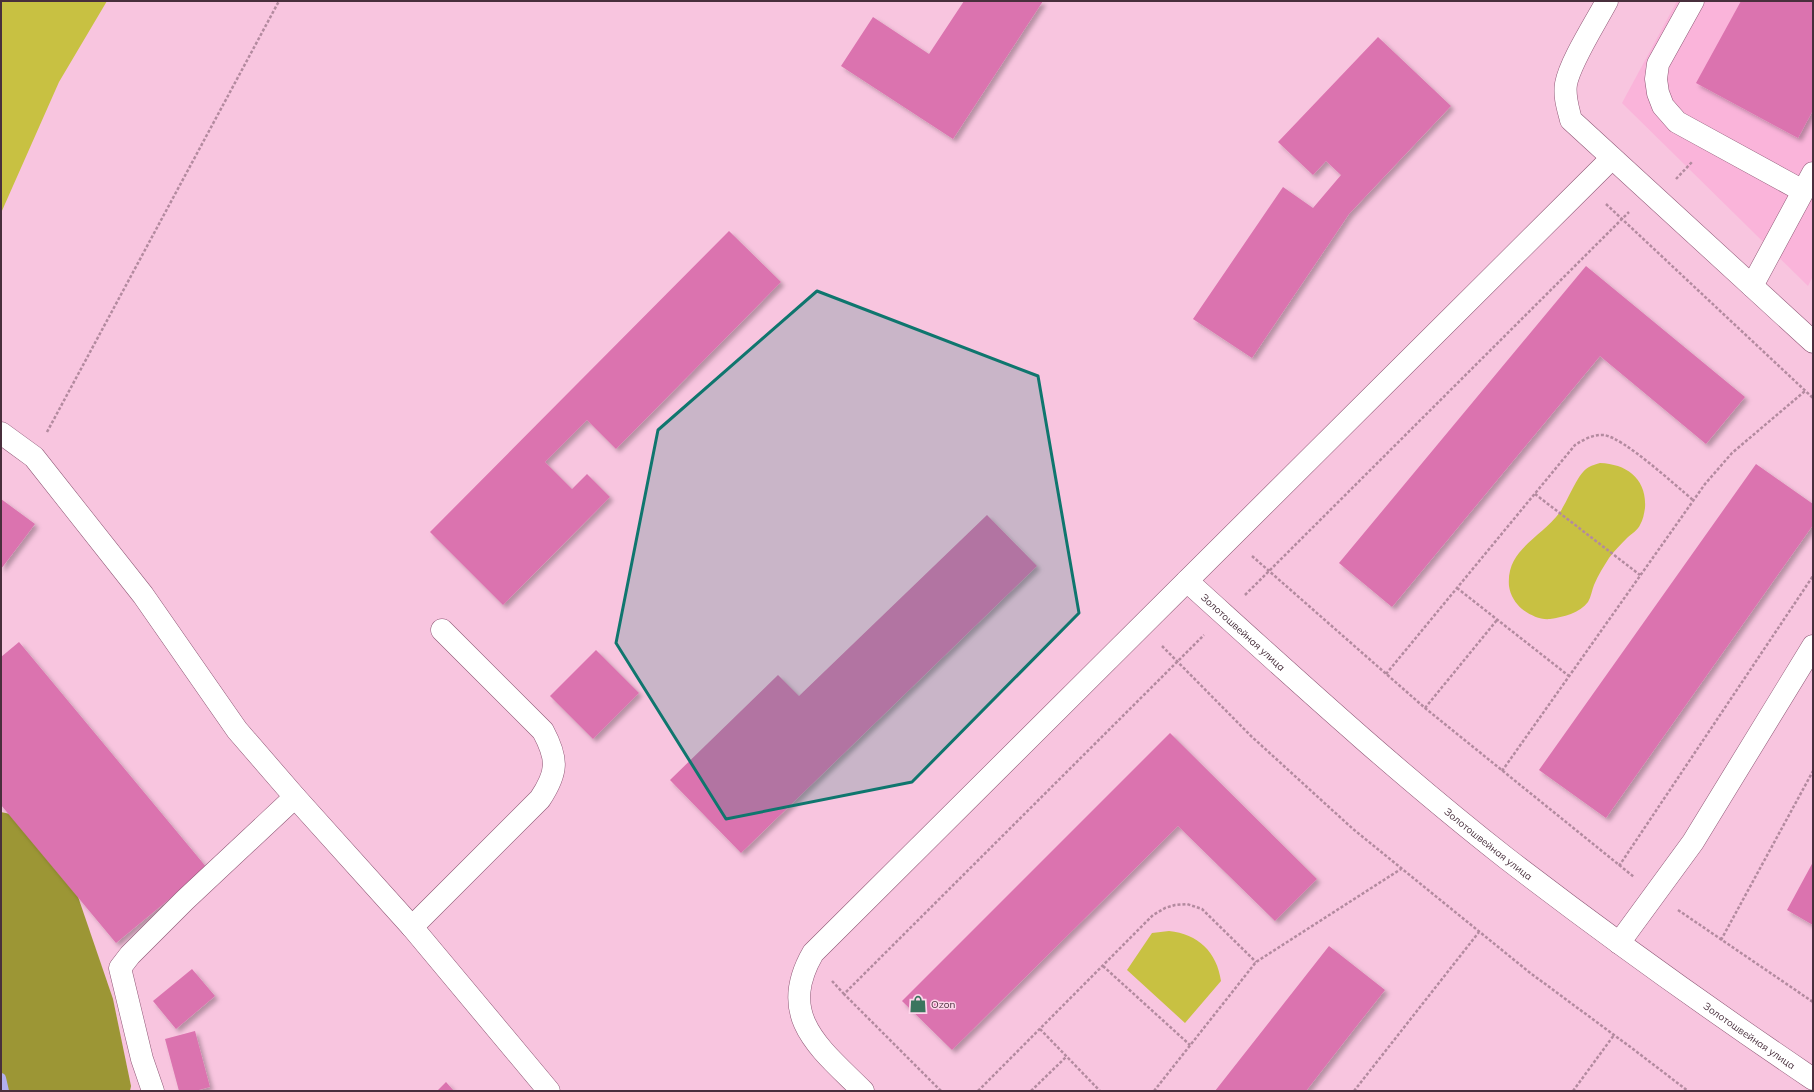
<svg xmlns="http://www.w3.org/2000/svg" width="1814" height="1092" font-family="Mulish,sans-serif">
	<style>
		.built { fill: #fab4da }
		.green { fill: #c8c142 }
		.forest { fill: #9c9635 }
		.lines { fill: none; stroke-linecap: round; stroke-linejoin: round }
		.stream { stroke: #b3b0ee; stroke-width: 10 }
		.building { fill: #db73af; filter: url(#shadow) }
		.minor-casing { stroke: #8f5876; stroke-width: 23 }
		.path { stroke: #b38a9f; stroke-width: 2.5; stroke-dasharray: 3 2; stroke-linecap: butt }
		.minor { stroke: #fff; stroke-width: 22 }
		.marked { fill: #0f766e; fill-opacity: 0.2; stroke: #0f766e; stroke-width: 3; stroke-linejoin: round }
		.labels { text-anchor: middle; stroke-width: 3; stroke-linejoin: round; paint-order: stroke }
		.street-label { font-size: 10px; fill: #482f3c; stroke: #fdd6ea }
		.poi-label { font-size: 10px; fill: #482f3c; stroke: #fdd6ea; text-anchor: start }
	</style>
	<defs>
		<filter id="shadow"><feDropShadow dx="3.5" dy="3.5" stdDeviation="2" flood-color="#0004"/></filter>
	</defs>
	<rect width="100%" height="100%" fill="#f8c5df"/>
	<!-- built -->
	<path class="built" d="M1677,1h136v275l-5,10 -186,-183z"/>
	<!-- green -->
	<path class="green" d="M1,1h106l-48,81 -58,131z
		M1600,463c27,1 47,16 45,45 -1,6 -2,12 -5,17 -2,5 -9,9 -13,13 -6,6 -13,13 -18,20 -5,8 -11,17 -15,27 -2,5 -3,12 -6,17 -8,11 -25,15 -38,17 -10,1 -20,-4 -28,-10 -6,-5 -12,-14 -13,-23 -3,-37 31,-47 51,-74 8,-11 18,-40 29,-45 3,-2 8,-3 11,-4z
		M1169,931c29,3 48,21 52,50l-36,42 -58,-53 25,-37z"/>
	<!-- forest -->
	<path class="forest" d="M1,812l27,6 32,26 53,155 18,87 -1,5h-129z"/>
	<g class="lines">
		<!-- stream -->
		<path class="stream" d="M1,1078l3,13"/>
	</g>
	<!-- building -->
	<path class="building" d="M964,1h79l-90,138 -112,-73 32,-49 56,37z
		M1741,1h72v109l-15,28 -102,-55z
		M1378,37l73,69 -102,108 -97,144 -59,-39 90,-132 30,21 28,-33 -15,-14 -13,14 -35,-33z
		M729,231l52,51 -165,167 -29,-29 -42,42 27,27 15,-15 23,23 -107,108 -73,-73z
		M1586,266l159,131 -39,47 -106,-88 -208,251 -53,-44z
		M1756,464l57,40v21l-207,293 -67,-48z
		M1,499l34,25 -34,45z
		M987,515l50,51 -296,287 -71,-73 108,-105 21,21z
		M19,642l188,226 -91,75 -115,-138v-148z
		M596,650l43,43 -46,46 -43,-43z
		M1170,733l147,146 -42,42 -97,-95 -226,224 -50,-49z
		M1813,862v63l-26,-15z
		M1329,946l56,44 -30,38 -49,63h-91z
		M192,969l23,27 -39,33 -23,-28z
		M195,1031l15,56 -15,4h-16l-14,-52z
		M446,1082l8,9h-17z"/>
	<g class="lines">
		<!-- minor casing -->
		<g class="minor-casing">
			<g id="minor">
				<path d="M1607,1c-11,21 -37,61 -41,83 -2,13 2,24 5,36l242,222"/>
				<path d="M1693,1l-35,63 -2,15 2,14 5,13 14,16 126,69"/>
				<path d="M1752,286l61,-113"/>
				<path d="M1,433l33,24 109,138 94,135 58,67 117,130 137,164"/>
				<path id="s1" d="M1187,581c104,94 208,190 319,277 100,77 202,150 307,221"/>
				<path d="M412,927l128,-128c18,-27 18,-40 3,-68l-101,-101"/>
				<path d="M1619,943l74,-101 120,-196"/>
				<path d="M153,1091l-11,-32 -22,-91 10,-13 55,-55 110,-103"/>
				<path d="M863,1091c-43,-43 -87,-74 -50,-138l799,-795"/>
			</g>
		</g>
		<!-- path -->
		<path class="path" d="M1676,179l16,-17
			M1606,204l207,194
			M47,432l232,-431
			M1535,494l105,81
			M1252,556l173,152 209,169
			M1457,588l112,88
			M1245,595l384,-383
			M1162,646l89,90 102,93 176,143 104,77 55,42
			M1386,674l189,-229c8,-5 18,-11 29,-10 20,3 71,50 89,65
			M1425,708l72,-88
			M1502,771l203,-287 27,-31 73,-62
			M1619,866l194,-290
			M1678,910l135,92
			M1721,940l92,-169
			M1103,966l87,79
			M832,981l12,13
			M1040,1029l60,62
			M941,1091l-97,-97 360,-359
			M978,1091l175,-176 12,-7 10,-3 12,-1 15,5 54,53
			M1031,1091l35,-34
			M1154,1091l102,-129 145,-93
			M1354,1091l125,-159
			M1573,1091l41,-56"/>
		<!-- minor -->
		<use href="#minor" class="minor"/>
	</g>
	<!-- marked area -->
	<path class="marked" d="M817,291l221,85 41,237 -167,169 -186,37 -110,-176 42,-213z"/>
	<!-- icons -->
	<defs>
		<g id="shop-bare" transform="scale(1.38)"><path d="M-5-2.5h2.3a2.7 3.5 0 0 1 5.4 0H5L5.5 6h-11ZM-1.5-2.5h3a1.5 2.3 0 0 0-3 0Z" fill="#3b755e" stroke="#fdd6ea" stroke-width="2.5" paint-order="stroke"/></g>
	</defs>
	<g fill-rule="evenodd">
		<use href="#shop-bare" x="918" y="1004"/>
	</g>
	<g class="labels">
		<!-- street labels -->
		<g class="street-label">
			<text dy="4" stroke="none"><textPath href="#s1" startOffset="76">Золотошвейная улица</textPath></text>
			<text dy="4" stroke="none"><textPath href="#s1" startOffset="400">Золотошвейная улица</textPath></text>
			<text dy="4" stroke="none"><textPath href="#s1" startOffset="724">Золотошвейная улица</textPath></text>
		</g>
		<!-- poi labels -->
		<g class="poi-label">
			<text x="931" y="1008">Ozon</text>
		</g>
	</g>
	<!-- border -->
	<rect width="1814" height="1092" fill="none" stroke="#482f3c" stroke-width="4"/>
</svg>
